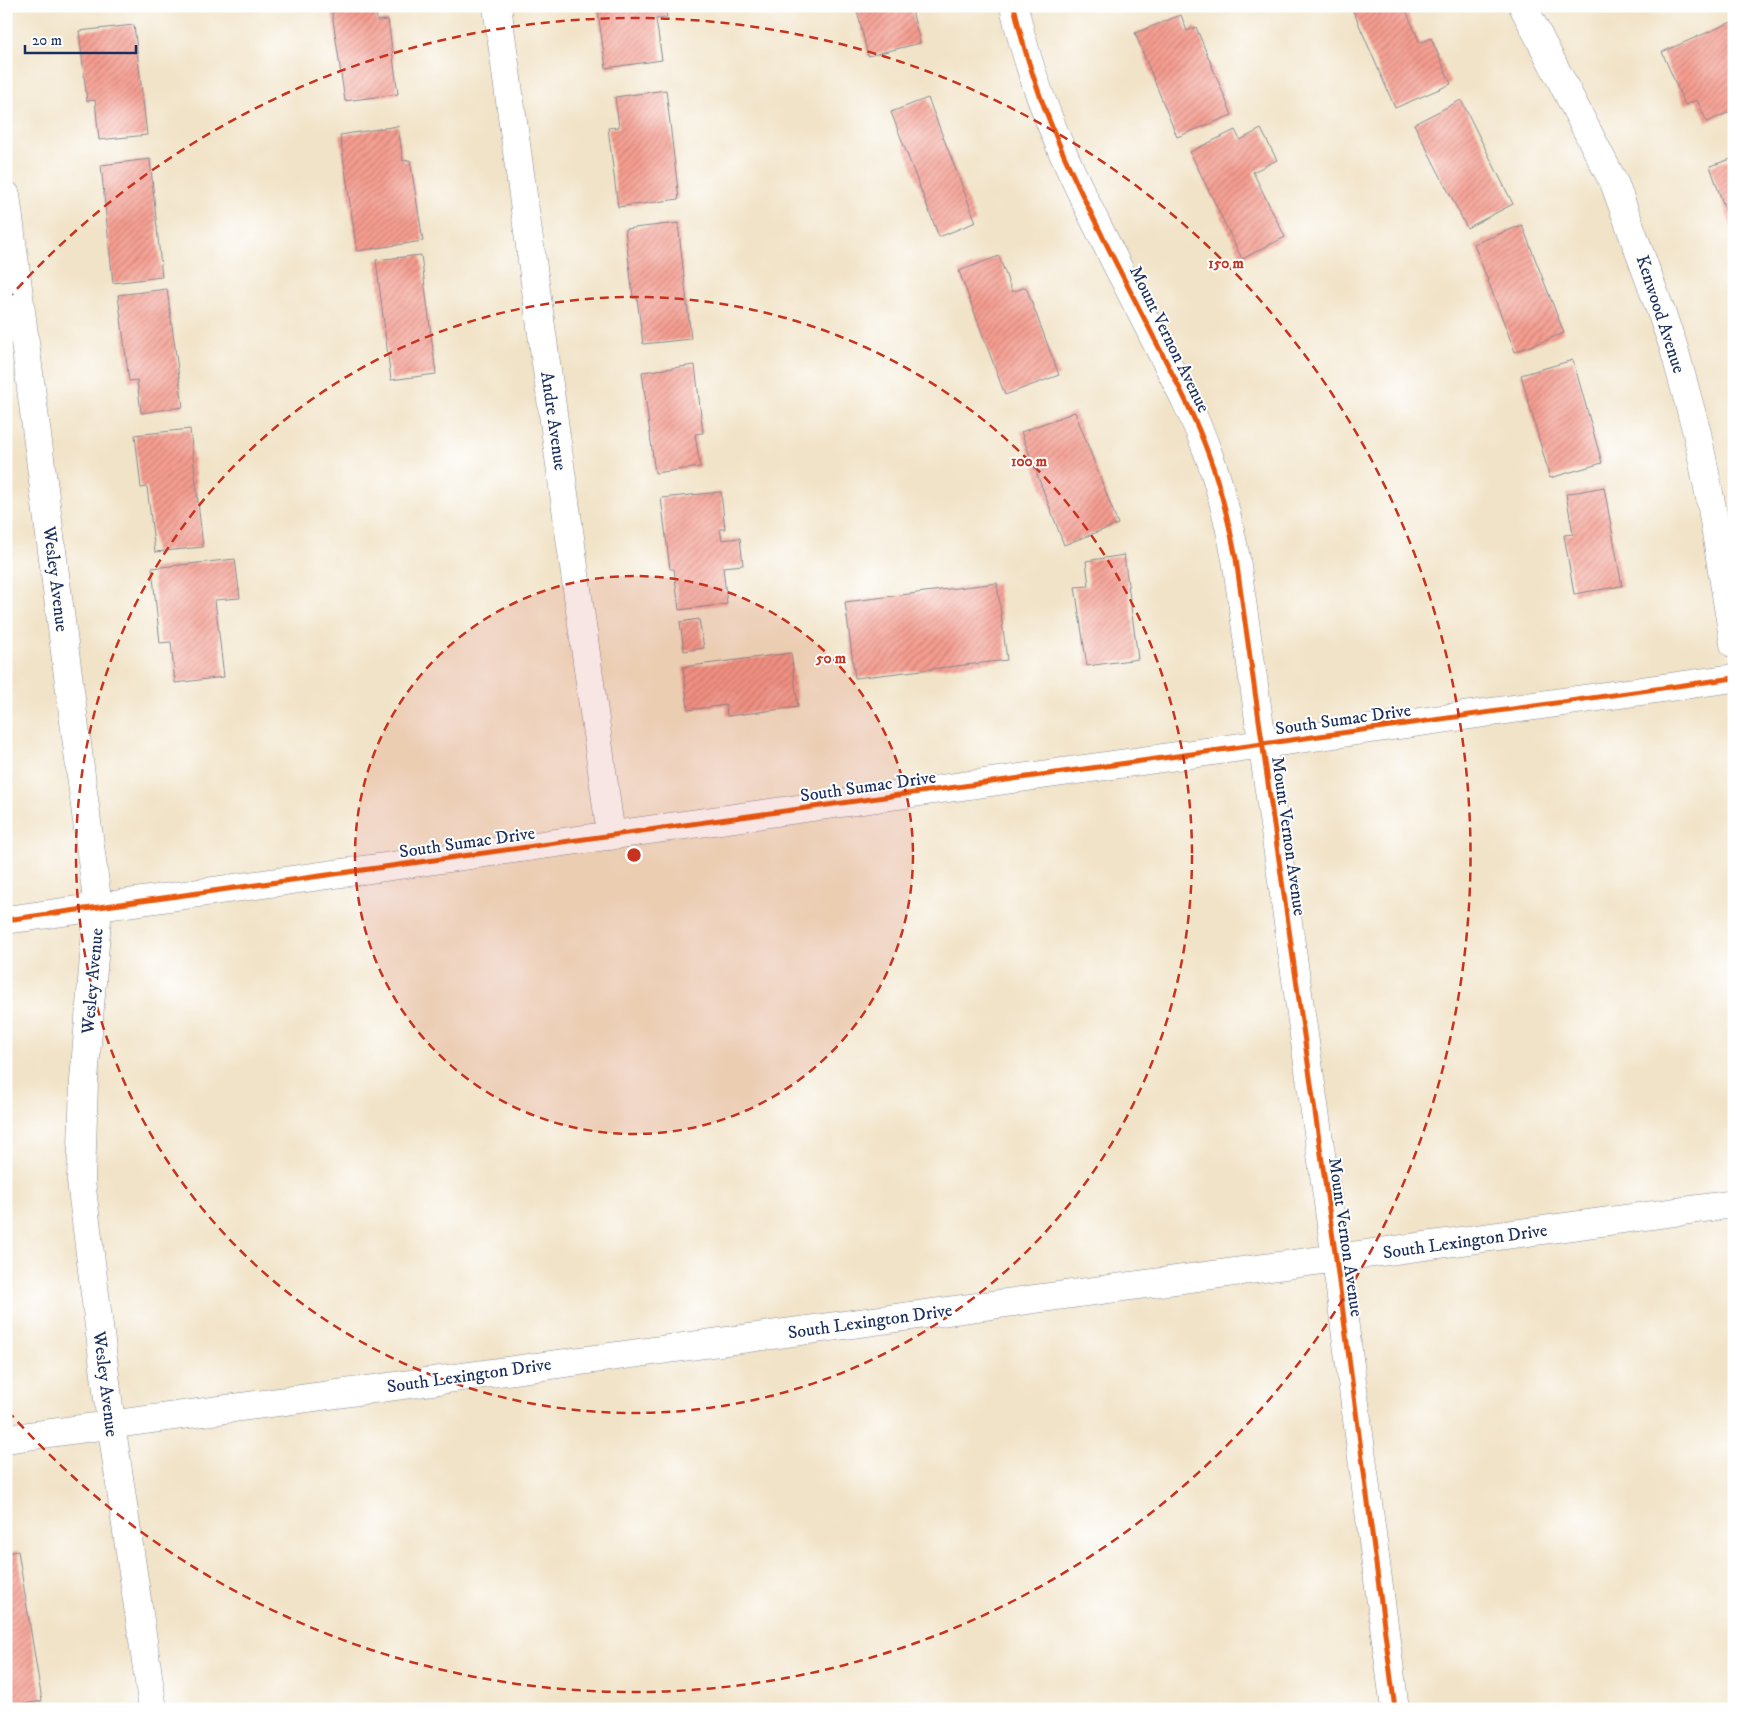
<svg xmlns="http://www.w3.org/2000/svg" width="1740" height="1715" font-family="'IM FELL DW Pica',serif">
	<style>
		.building { fill: url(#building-hatch) }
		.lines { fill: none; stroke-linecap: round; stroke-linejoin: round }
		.minor-casing { stroke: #868992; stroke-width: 29 }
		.minor { stroke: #fff; stroke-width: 28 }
		.cycleway-casing { stroke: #fff; stroke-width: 8 }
		.cycleway { stroke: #e8590c; stroke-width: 5 }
		.ring { fill: none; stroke: #c8321e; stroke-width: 2.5; stroke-dasharray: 9 6 }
		.labels { text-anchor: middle; stroke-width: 4; stroke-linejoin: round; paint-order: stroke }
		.street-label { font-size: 18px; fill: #1b2f5e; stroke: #fff }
		.centre { fill: #c8321e; stroke: #fff; stroke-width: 2.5 }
		.ring-label { font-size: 15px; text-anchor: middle; font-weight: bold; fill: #c8321e; stroke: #fff; stroke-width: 4; stroke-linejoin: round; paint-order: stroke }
	</style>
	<defs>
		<pattern id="building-hatch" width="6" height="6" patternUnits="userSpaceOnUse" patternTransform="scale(1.25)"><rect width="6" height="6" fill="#f69d8f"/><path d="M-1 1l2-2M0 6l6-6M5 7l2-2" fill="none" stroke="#c68078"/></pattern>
	</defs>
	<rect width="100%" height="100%" fill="#fff"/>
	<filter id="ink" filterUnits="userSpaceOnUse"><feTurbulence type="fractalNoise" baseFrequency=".02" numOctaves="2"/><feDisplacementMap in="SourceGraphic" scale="10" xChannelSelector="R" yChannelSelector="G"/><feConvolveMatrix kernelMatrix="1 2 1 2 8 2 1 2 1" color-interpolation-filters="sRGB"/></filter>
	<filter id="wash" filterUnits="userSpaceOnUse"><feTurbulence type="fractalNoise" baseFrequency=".0096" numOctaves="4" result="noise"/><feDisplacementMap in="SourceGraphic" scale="20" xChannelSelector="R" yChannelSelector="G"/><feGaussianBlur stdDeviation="1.12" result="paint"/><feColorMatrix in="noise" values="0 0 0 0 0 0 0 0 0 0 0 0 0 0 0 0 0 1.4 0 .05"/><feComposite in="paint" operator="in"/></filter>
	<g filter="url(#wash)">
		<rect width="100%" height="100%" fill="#f1e3c7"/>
		<g id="blocks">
			<!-- building -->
			<path class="building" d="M331,6h45l1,15 11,-1 10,74 -53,7z
				M597,6h68l2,12 -11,1 6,41 -56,8z
				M856,6h55l9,37 -52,13z
				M1351,6h53l16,37 11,-5 20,46 -56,24z
				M1181,15l6,16 9,-4 36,88 -55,22 -42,-104z
				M1734,21v89l-27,12 -10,-22 -12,5 -23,-53z
				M134,25l13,110 -48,5 -4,-40 -8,1 -8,-70z
				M666,90l13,109 -61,8 -10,-79 11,-1 -4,-30z
				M928,98l48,124 -37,15 -48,-125z
				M1461,100l52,104 -46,24 -53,-104z
				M398,126l5,35 7,-1 13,81 -66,10 -17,-116z
				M1261,129l16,31 -24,12 32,65 -43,22 -52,-107 45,-22 5,10z
				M1734,158v75h-1l-23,-67z
				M150,159l12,118 -49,6 -12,-118z
				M678,223l13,116 -48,5 -6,-46h-4l-8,-69z
				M1522,225l42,108 -49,19 -41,-108z
				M421,255l15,119 -45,6 -15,-120z
				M999,256l13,36 14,-5 33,88 -54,20 -46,-124z
				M167,289l16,118 -42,6 -4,-33 -8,1 -11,-86z
				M1573,360l29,103 -52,15 -29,-103z
				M695,365l8,68 -8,1 5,33 -45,6 -13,-101z
				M1075,412l43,112 -54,21 -43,-113z
				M190,429l13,118 -48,5 -8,-65 -6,1 -6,-53z
				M1604,487l18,99 -48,8 -10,-59 9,-1 -7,-40z
				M721,492l4,37h-5l2,11 18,-2 3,27 -20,2 4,37 -48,6 -5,-41h-4l-9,-71z
				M1124,555l14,104 -51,7 -12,-79 14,-1 -3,-25z
				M235,559l5,39 -25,2 9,77 -49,6 -4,-41 -11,1 -8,-75z
				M997,583l10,77 -152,18 -10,-76z
				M699,619l5,29 -20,3 -4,-29z
				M791,653l7,54 -71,9 -1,-11 -38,5 -5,-43z
				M18,1551l24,150 -36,6v-154z"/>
		</g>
	</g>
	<g filter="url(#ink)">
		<use href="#blocks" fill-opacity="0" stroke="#868992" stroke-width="1"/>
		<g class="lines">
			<!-- minor casing -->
			<g class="minor-casing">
				<path id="minor" d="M497,6l114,830
					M1014,6c25,118 86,224 139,330 20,39 40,76 55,117 13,34 21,70 28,106l100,700 59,450
					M1523,6l92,179 58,160 24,88 15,75 22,136
					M6,195l92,712 -14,174 -3,100 30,242 42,286
					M6,920l1728,-242
					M6,1439l1728,-235"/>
			</g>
			<!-- minor -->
			<use href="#minor" class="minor"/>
			<!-- cycleway casing -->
			<g class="cycleway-casing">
				<path id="cycleway" d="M1014,6c25,118 86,224 139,330 20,39 40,76 55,117 13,34 21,70 28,106l100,700 59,450
					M6,920l1728,-242"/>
			</g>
			<!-- cycleway -->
			<use href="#cycleway" class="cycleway"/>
		</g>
	</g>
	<!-- distance rings -->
	<circle cx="634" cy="855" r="279" fill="#c8321e" fill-opacity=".12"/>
	<g class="ring">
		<circle cx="634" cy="855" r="279"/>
		<circle cx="634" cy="855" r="558"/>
		<path d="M7 300A837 837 0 1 1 7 1410"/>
	</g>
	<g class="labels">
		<!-- street labels -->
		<g class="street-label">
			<text transform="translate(1661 314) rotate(72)" y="6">Kenwood Avenue</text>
			<text transform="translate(1170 339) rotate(64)" y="6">Mount Vernon Avenue</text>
			<text transform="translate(554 421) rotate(82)" y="6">Andre Avenue</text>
			<text transform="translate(56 579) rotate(83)" y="6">Wesley Avenue</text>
			<text transform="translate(1343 719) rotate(-8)" y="6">South Sumac Drive</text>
			<text transform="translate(868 786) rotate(-8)" y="6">South Sumac Drive</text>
			<text transform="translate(1289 836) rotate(82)" y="6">Mount Vernon Avenue</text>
			<text transform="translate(467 842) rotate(-8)" y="6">South Sumac Drive</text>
			<text transform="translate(92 981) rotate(-85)" y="6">Wesley Avenue</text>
			<text transform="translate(1346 1237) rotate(82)" y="6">Mount Vernon Avenue</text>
			<text transform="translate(1465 1241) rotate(-8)" y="6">South Lexington Drive</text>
			<text transform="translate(870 1321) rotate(-8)" y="6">South Lexington Drive</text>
			<text transform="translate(469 1375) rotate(-8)" y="6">South Lexington Drive</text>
			<text transform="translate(106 1384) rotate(83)" y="6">Wesley Avenue</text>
		</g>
	</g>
	<circle cx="634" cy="855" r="8" class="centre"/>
	<g class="ring-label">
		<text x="1226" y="268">150 m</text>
		<text x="1029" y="466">100 m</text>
		<text x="831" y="663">50 m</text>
	</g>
	<!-- margin -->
	<rect width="1740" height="1715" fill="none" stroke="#fff" stroke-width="25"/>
	<!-- scale -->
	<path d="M25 45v8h111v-8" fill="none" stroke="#1b2f5e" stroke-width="2.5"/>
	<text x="32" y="45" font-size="15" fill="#1b2f5e" stroke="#ffffff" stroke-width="4" paint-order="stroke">20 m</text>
</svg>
